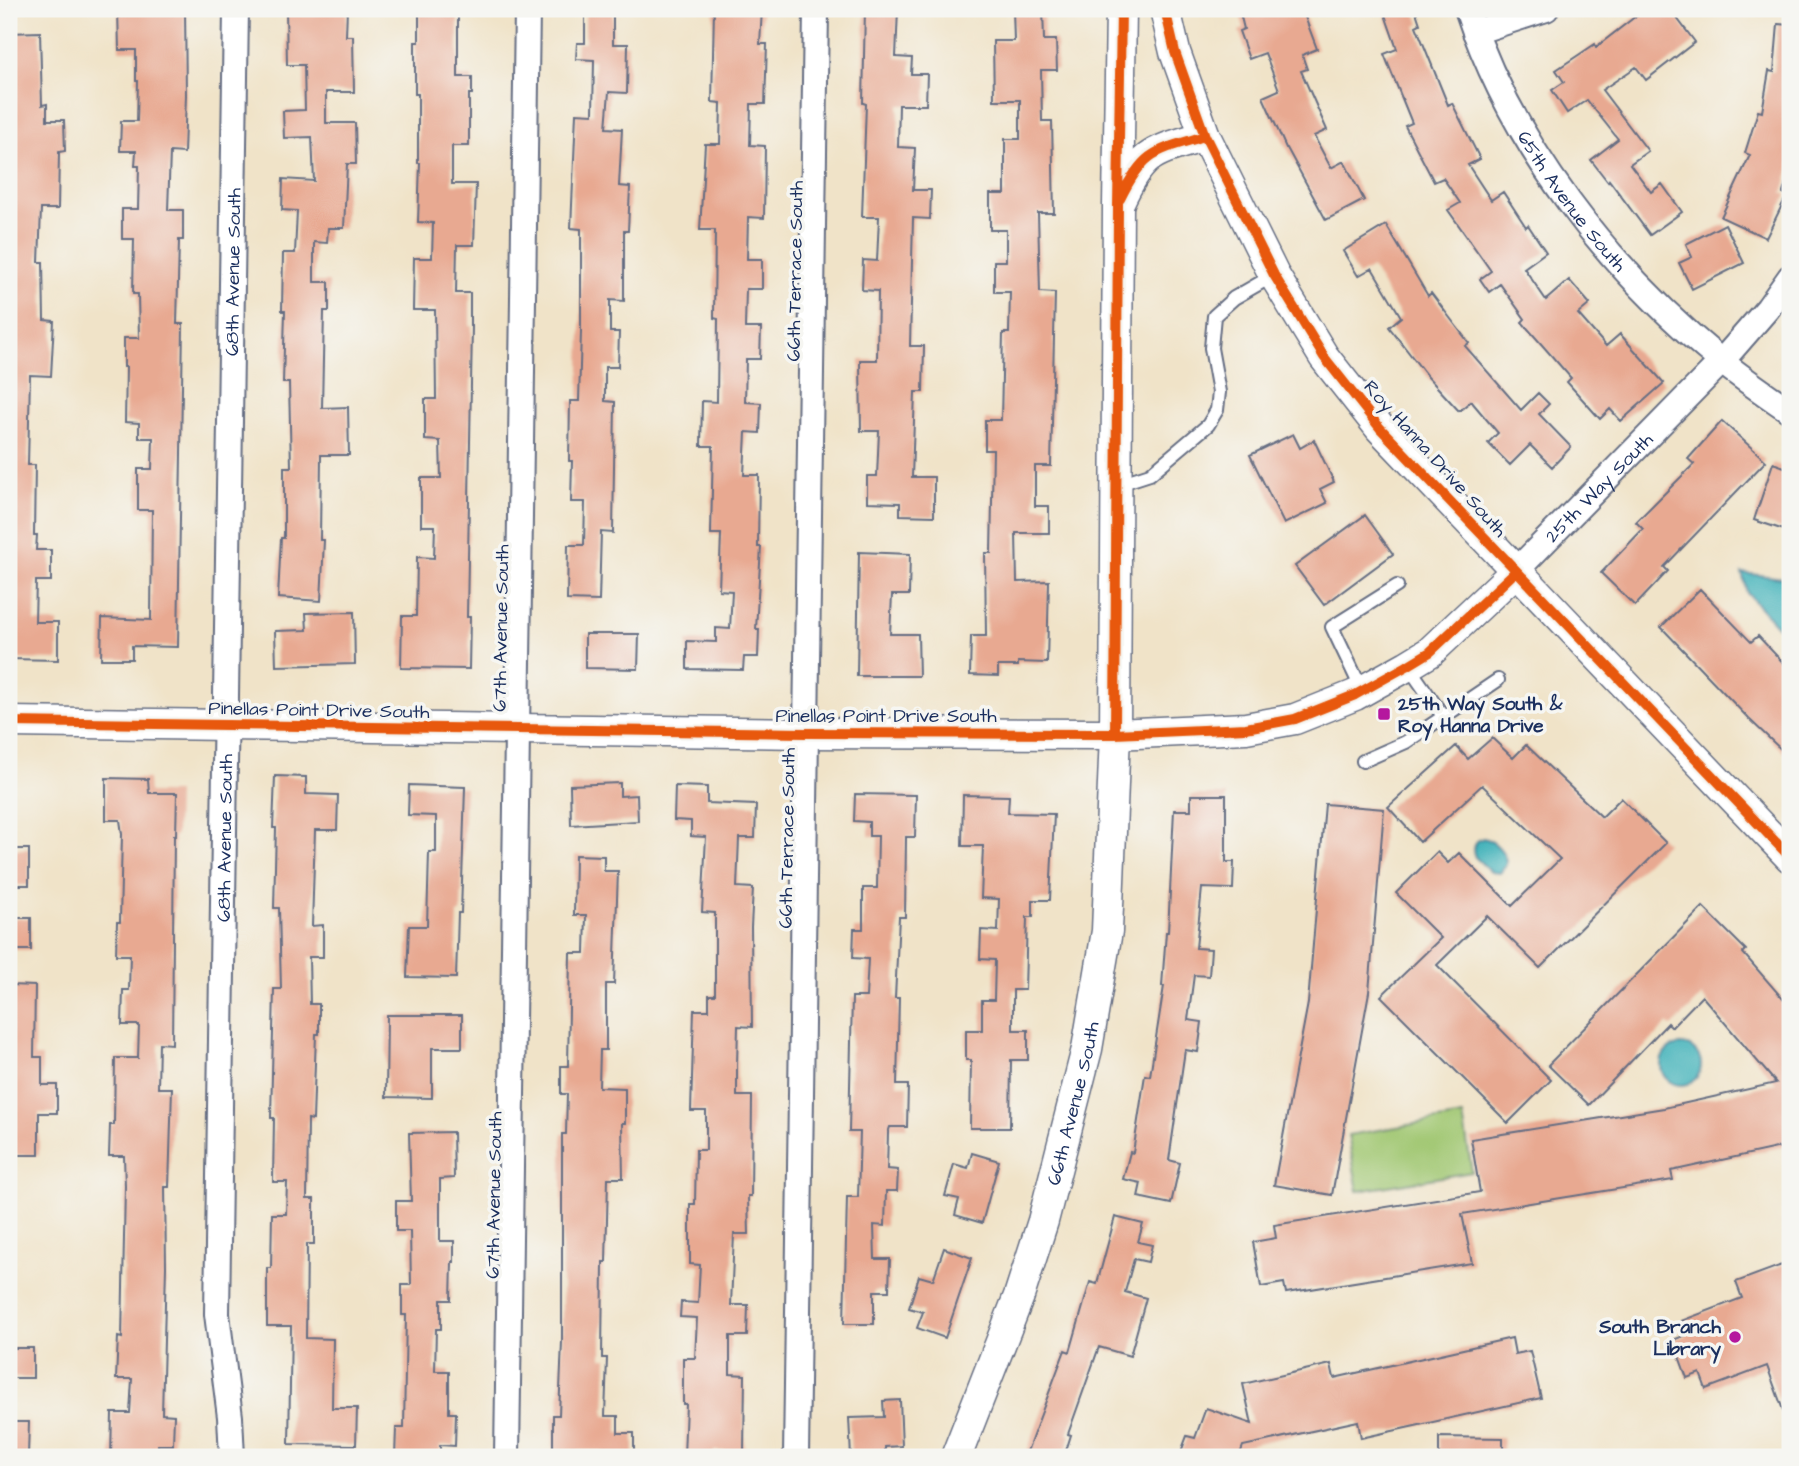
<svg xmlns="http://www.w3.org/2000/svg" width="1799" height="1466" font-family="'Architects Daughter',sans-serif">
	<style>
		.green { fill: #a1c772; stroke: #5e7b68; stroke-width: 2 }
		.water { fill: #42b2ba; stroke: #2e708c; stroke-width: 2 }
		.building { fill: #e8a991 }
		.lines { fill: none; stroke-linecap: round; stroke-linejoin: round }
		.service-casing { stroke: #666e83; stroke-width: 16 }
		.minor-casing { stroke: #666e83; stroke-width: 28 }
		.tertiary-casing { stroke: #666e83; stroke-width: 33 }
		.service { stroke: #fff; stroke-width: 12 }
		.minor { stroke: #fff; stroke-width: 24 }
		.tertiary { stroke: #fff; stroke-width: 30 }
		.cycleway-casing { stroke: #f6f6f2; stroke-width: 15 }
		.cycleway { stroke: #e8590c; stroke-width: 10 }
		.poi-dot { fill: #b5179e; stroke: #f6f6f2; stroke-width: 2.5 }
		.labels { text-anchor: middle; stroke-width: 7; stroke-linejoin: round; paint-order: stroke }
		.street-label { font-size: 19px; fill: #1b2f5e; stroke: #f6f6f2 }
		.poi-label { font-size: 19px; font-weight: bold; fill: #1b2f5e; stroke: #f6f6f2; text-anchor: start }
	</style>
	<rect width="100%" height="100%" fill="#f6f6f2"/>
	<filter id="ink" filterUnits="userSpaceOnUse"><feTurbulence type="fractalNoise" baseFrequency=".0143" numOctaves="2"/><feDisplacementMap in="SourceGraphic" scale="14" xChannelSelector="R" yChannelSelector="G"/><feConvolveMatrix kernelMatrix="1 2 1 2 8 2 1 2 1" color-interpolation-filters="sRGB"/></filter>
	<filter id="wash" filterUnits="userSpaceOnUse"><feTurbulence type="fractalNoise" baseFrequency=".00686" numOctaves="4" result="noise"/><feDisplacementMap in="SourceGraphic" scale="28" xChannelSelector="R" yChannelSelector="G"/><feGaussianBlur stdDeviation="1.57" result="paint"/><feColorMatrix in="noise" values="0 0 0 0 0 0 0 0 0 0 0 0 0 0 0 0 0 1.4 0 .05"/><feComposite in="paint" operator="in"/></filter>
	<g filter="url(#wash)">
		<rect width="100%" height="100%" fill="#f0e3c8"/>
		<!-- green -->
		<path class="green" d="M1463,1116l9,56 -114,19 -10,-56z"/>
		<!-- water -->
		<path class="water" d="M1742,573l48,6v61l-43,-47z
			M1483,838c12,3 24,15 23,27l-6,8 -9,-1 -16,-15c-4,-9 -1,-16 8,-19z
			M1661 1065a20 20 0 1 1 40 0a20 20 0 1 1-40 0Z"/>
		<g id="blocks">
			<!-- building -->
			<path class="building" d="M118,9h67l1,86 -2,58 -14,-1 -2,58h15v30h-4l-2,84h6l-5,323 -46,-1v13h-31l1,-41 49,2 1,-110h-14v-41h14l1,-31h-14v-15l-14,-1 1,-55h-2v-29h15l-1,-44h-5l1,-55h-12v-30h16l1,-43h-4l1,-15h-16l1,-30h16l1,-40h-2v-31h-17z
				M286,9h61l-1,27h7l1,56h-28v31h29l1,41h-9l-3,64h-16l-1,15 -13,-1v40h15v29h-5l-2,97 26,-1 1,48h-28l-1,85h4l-3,61 -43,-3 3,-60h3v-71h7l-2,-84h-6l2,-72h-3l1,-58h12l2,-42 -15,-1 1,-31 31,2 -2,-44 -28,1 -1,-27 22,-1 -1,-45h-17z
				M419,9h39v68h14v17h-3v52h-17v38h24l-2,61h-17l-1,48h14v33h2l-5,291h3l-1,52 -68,-1 1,-52h14l1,-59 17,1 1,-32h-14v-48h20l-1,-37 -15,-1v-41h11l-1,-89h-22l1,-52h18l1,-35 -15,-1 2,-59h-2v-69h-3v-52h4z
				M585,9h28v35h15l-1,49 -18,-1 -3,36 16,1 -3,57 11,1 -2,44h-4v70l-14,-1v32h9l-1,35h-13v34l10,1 -2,131 -12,-1 -2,69 -32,-1 1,-55h16l1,-43h-14l1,-41h-3l1,-60h9l2,-70v-102l-10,-1 5,-115 17,1 1,-54 -18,-1 1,-16h8z
				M714,9h48l-2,35h7l-2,60h-14l-1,41 15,1 -1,72 -16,-1 -1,42h15v30h-16l-1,39h16l-1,31h-14l-1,43 16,1 -1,30 -14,-1 -2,43h15l-1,72h3l-5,82h3l-1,28h-14l-1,13 -56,-1v-28l29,1v-14l14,1 2,-38 -13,-1 2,-56h-10l2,-88h-12l1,-45 15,1 1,-83 -4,-1 1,-88h-15l5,-86h15l1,-41 -9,-1z
				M865,9h33l-2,48 16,1 -1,16h16l-1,31h-27l-1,42 17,1 -2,42h18l-1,29 -17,-1 -3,128h14l-1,46h-8l-3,85h22v39l-34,-1v-12l-33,-1v-26h10l2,-45h-18l-1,-71h17l1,-69 -16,-1 1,-30 14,1 2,-44h-17l4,-113 -3,-1z
				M1013,9h30l1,31h12l1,30h-16l1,51h10l2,92h-16l2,79 15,1 -4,173h-16v40h14v27h-33l1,49 32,-1 -2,82 -29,-1v4h-20v10l-28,-1 1,-39h15l-1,-83h6l2,-103h-8v-30h16l2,-87h6l1,-41h-16v-31h12v-31h-16v-36h15v-55h15v-39h-26l-1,-59h21z
				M1239,9h63l15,40 -15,6 5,14 -6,2 26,59 -13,6 17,32 13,-7 20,39 -38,20 -39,-72h-1l-23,-51 16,-7 -14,-37 -16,6 -10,-28 5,-2z
				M1383,9h32l5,15 -4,2 32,79 4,-2 28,56 -12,6 23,35 12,-8 23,35 2,-2 18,27 -22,16 22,32 23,-20 21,24 -12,10 28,32 14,-12 44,49 -43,38 -11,-12 -10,10 -33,-37 4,-4 -49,-56 3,-3 -25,-35 -11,8 -9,-13 11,-8 -43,-61 12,-7 -17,-25 -9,4 -29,-56 7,-3 -28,-69 13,-5z
				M1645,9h25l25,33 -49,38 -10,-13 -34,23 46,61 -18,13 21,28 11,-8 20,28 -32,23 -41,-55 -1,2 -17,-22 27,-21 -31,-39 -20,13 -15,-23 12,-8 -8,-12 39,-26 1,3z
				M1778,24l12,1v143l-7,25 4,2 -21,43 -45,-21 29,-62 -5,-2 13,-42 4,1 7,-41 5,1z
				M40,32l2,73 5,-1v16h17l1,31 -6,1 -1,57h-17l-2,53h4l1,58 10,1 -3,55 -21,-1 -2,90h7l-1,70h3l-1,15h15v31h-15l-1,41h23v38l-49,-1v-522h6l-2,-46h-4v-58z
				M1725,224l19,39 -52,26 -13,-26 13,-6 -6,-13z
				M1386,225l42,71 3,-3 38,50 -4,3 56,64 17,-17 11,11 -10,10 32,33 -19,20 -22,-22 -20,20 -22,-22 10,-10 -27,-32 -12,10 -32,-35 -38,-49 12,-10 -29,-49 -14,8 -15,-25z
				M1722,421l44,40 -102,106 4,4 -33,35 -34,-33 42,-44 -7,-7 58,-58 -6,-5z
				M1293,434l7,14 14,-8 20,42 -14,7 7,14 -43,21 -34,-69z
				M1773,463l17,6v63l-36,-12z
				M1365,515l28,39 -69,51 -29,-39z
				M859,552l51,2 -1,41h-17l-2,39h28l1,42h-62z
				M1700,589l51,53 7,-6 32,34v88l-41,-39 -88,-92z
				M354,612l1,52 -79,2 -1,-35 32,-1 -1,-17z
				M585,634h54l-1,35 -53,-1z
				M1492,738l21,20 13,-13 76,72 19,-19 45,45 -126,125 -53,-52 -50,49 114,115 -43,43 -127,-127 60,-58 -45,-45 41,-41 11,11 11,-10 53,53 48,-47 -78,-74 -62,57 -32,-35 68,-61 12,13z
				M275,776l31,1v17l32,1 -1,35h-22l-3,96 11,-1v32h-14l1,47h9v30h-3l-3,86 -5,-1 -1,80h7v45h-7l-1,94 27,1 -1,69h25l-1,37 -67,-1 2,-118h-24v-58h4l1,-54h14l1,-32h-14l1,-64h-3l3,-129h7l-2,-81h-5l2,-80h-3z
				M106,778l42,1 1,14h28l-1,42h-2l-2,209 -13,-1 -1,45h14l-3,99h-4l1,80 -4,147 12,1 -1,30h-15v12h-47l1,-44h18l2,-34h-16l2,-42 4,1 3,-152 -1,-30h-15l1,-31h4l1,-67h23l1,-33h-17l1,-35h6l1,-35h-14l1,-33h3l2,-88 -2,-14h-14z
				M620,783v13l17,-1 1,26 -67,4 -1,-40z
				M409,785l56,2 -4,126h-3l-2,65 -49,-1 2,-51h18l2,-74h7v-36l-28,-1z
				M675,786l32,1v16l49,2 -1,33h-16l-2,49 16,1 -2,39 1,100 -14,-1 -1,39v31h15l-1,100h-3l1,38h-15l-3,71h17l-1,31h-17v38l15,1 -1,77 -30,-1v6h-30l2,-53h-3v-46h12l2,-40 -17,-1 1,-15 17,1 2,-38 -10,-1v-60h5l1,-54h10v-39h-15l3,-101h15v-15h6v-82l-13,-1 4,-75 -15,-1v-15l-17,-1z
				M855,794l61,1 -1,42h-9l-1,80h-6l-4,81h4l-2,87h11l-1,42h-17l-2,6 -1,36 11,1 -1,21h-11l-1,35 -11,-1 1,34h15l-1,32h-15v33h-30l3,-127h11l2,-65h-11l3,-135h14l2,-38 -15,-1 1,-29h9v-41h14l1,-52h-9v-14l-15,-1z
				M963,795l46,1 -1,17 46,1 -4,86h-17v17h-6l-2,73h-12v40h15v30h-17l-1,68h-40l1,-68h-5v-30h16v-30h12l1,-40 -15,-1 1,-29 17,1 1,-32 -18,-1 2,-52h-21z
				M1191,795h35v67h8l-1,27 -31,-1 -6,60 15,1 -2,27 -15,-1 -6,45 14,2 -4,30 -13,-2 -16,110 11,3 -9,41 -33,-7 3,-14 -18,-4 7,-27 3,1 12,-78 5,1 14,-90h-2l4,-54h2l6,-122h17z
				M1325,804l59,5 -15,183 -37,203 -58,-10 34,-182z
				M9,849h20v36h-20z
				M575,855l29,1v15h14l-4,113h-8v66h-6l-1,37 26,1v35h-3l1,55h-15l-2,84h-3l-1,96h5l-2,58h13v17h16v24h-32v-6h-49v-36h6l3,-74v-207h4l1,-40h-6v-28h7l2,-113h15l1,-38h-12z
				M1703,907l43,43 -3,3 47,54v138l-119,26 2,9 -211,34 10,49 -186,30 -2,-10 -23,4 -8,-45 23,-4 -2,-13 206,-33 -9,-53 193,-31 112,-25 -74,-87 -30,31 -4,-4 -79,82 -41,-40z
				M9,918h22v32h-22z
				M9,985l26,1 -1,71h8v28h15v28h-18v42h-30z
				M387,1015h75v33h-30v50l-46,-1z
				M453,1132l1,46 -14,1v62h14v21h-2l-1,38h-10v29h-5l-1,42h14v42h7l-1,33 -15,-1v12h-45l1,-29h8l2,-113h-4v-30h9l-1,-54h-14v-30h15l-2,-68z
				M972,1153l27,8 -17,62 -27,-8 4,-16 -14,-3 9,-32 14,4z
				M1115,1217l28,7 -5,18 14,3 -4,17 -14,-3 -9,33 21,6 -16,58 -31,-9 -31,87 3,1 -7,22h-39l40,-107 5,2 20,-70 7,2z
				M944,1248l28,10 -27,80 -28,-10 6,-16 -14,-4 10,-32 14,4z
				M1790,1262v162h-2l-21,-58 -61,23 -6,-16 -13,5 -14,-38 13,-5 -5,-14 61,-23 -6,-16z
				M1512,1338l3,16 15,-3 11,47 -180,40 -3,-17 -115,25 -4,11h-60l8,-21 8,2 11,-30 46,16 -9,-40 88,-20 3,14z
				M9,1348h24v30h-24z
				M900,1400l2,46 -17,1v10h-34l-2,-39 35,-1 -1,-16z
				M9,1422h20l-1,34h-19z
				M1439,1437l64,1v19h-64z"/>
		</g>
	</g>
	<g filter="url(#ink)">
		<use href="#blocks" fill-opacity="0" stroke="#666e83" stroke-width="2"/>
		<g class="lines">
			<!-- service casing -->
			<g class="service-casing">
				<path id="service" d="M1116,485l34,-11 58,-49 9,-15 2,-18 -8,-44 3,-32 20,-18 40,-23
					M1408,666l35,50
					M1362,690l-30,-63 65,-41
					M1363,761l43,-19 92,-62"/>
			</g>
			<!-- minor casing -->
			<g class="minor-casing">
				<g id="minor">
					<path id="s1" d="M1467,9c46,138 142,260 254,352 22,18 46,34 69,50"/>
					<path d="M1475,32l71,-23"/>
					<path id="s2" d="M1515,572l207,-211 46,-53 22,-31"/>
					<path id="s3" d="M232,1457l-2,-40 -13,-103 19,-1305"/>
					<path d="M507,1457l20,-1448"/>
					<path d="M796,1457l20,-1448"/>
				</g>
			</g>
			<!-- tertiary casing -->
			<g class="tertiary-casing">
				<g id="tertiary">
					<path d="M1165,9l10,43 30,84 69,139 50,82 56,71 410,429"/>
					<path d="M1119,202c24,-52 34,-50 86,-66"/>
					<path d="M9,722l796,11 310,1 131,-6 49,-9 60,-24 52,-29 23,-14 85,-80"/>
					<path id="s4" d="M956,1457l63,-161 24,-75 44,-172 20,-118 8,-197 3,-529 3,-196"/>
				</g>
			</g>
			<!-- service -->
			<use href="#service" class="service"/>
			<!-- minor -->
			<use href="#minor" class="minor"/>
			<!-- tertiary -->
			<use href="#tertiary" class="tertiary"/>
			<!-- cycleway casing -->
			<g class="cycleway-casing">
				<path id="cycleway" d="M1165,9l10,43 30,84 69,139 50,82 56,71 410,429
					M1120,199c24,-49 35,-48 85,-63
					M9,722l796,11 310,1 131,-6 49,-9 60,-24 52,-29 23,-14 85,-80
					M1115,734l3,-529 3,-196"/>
			</g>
			<!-- cycleway -->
			<use href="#cycleway" class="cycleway"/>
		</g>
	</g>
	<!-- markers -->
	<g class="poi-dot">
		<rect x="1377" y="707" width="14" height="14" rx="3.5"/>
		<circle cx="1735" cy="1337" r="7"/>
	</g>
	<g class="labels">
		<!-- street labels -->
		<g class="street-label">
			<text dy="7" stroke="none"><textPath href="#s1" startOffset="220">65th Avenue South</textPath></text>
			<text dy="7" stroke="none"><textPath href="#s3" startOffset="1186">68th Avenue South</textPath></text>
			<text transform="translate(794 271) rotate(-89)" y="7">66th Terrace South</text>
			<text transform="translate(1436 458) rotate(48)" y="7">Roy Hanna Drive South</text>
			<text dy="7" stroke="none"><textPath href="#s2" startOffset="119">25th Way South</textPath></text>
			<text transform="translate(500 628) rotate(-89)" y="7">67th Avenue South</text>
			<text transform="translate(319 709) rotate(1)" y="7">Pinellas Point Drive South</text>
			<text x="886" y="722">Pinellas Point Drive South</text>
			<text dy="7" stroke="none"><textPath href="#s3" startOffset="620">68th Avenue South</textPath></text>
			<text transform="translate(786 838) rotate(-89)" y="7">66th Terrace South</text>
			<text dy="7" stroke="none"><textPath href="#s4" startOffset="373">66th Avenue South</textPath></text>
			<text transform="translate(493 1195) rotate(-89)" y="7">67th Avenue South</text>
		</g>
		<!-- poi labels -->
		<g class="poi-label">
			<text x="1398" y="710">25th Way South &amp;<tspan x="1398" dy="22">Roy Hanna Drive</tspan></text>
			<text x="1721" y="1333" text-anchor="end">South Branch<tspan x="1721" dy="22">Library</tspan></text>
		</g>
	</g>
	<!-- margin -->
	<rect width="1799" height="1466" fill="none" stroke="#f6f6f2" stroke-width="35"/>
</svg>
